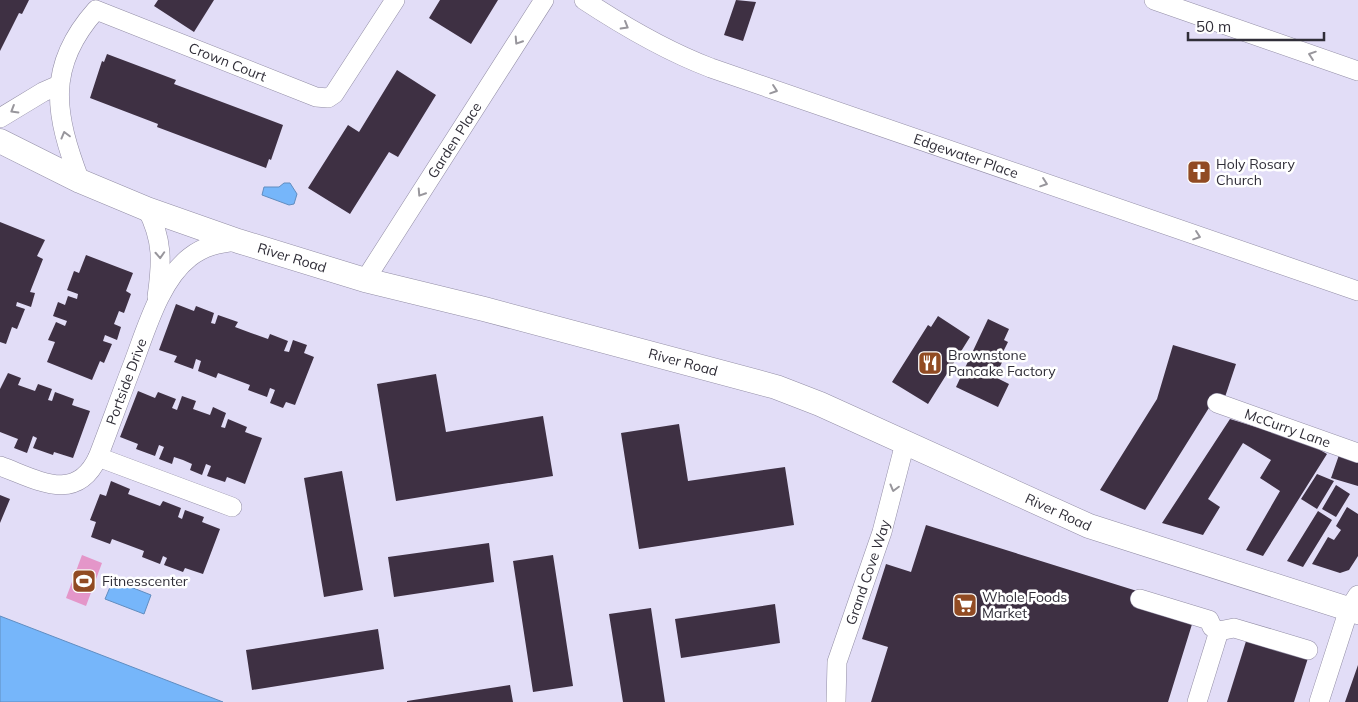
<svg xmlns="http://www.w3.org/2000/svg" width="1358" height="702" font-family="Mulish,sans-serif">
	<style>
		.green { fill: #e496c9 }
		.water { fill: #76b6fa; stroke: #618dc0 }
		.building { fill: #3e3043 }
		.lines { fill: none; stroke-linecap: round; stroke-linejoin: round }
		.minor-casing { stroke: #928da5; stroke-width: 20 }
		.major-casing { stroke: #928da5; stroke-width: 25 }
		.minor { stroke: #fff; stroke-width: 19 }
		.major { stroke: #fff; stroke-width: 24 }
		.oneway { stroke: #98969c }
		.labels { text-anchor: middle; stroke-width: 5; stroke-linejoin: round; paint-order: stroke }
		.street-label { font-size: 14px; fill: #302e38; stroke: #fff }
		.poi-label { font-size: 14px; fill: #302e38; stroke: #fff; text-anchor: start }
	</style>
	<rect width="100%" height="100%" fill="#e2ddf7"/>
	<!-- green -->
	<path class="green" d="M82,555l20,8 -16,43 -20,-8z"/>
	<!-- water -->
	<path class="water" d="M284,183h6l7,11 -3,10 -5,1 -27,-10 2,-8h15z
		M113,580l38,15 -7,19 -39,-15z
		M0,616l223,86h-223z"/>
	<!-- building -->
	<path class="building" d="M0,0h29l-7,14 -3,-1 -19,38z
		M158,0h56l-20,32 -40,-26z
		M440,0h58l-27,44 -42,-26z
		M736,0l20,2 -13,39 -19,-6z
		M107,54l69,26 -2,4 109,41 -12,35 -2,-1 -3,9 -109,-41 1,-3 -68,-26 12,-37 2,1z
		M397,70l39,25 -38,62 -9,-5 -39,62 -42,-26 40,-63 11,7z
		M0,222l45,18 -8,16 6,3 -13,33 5,1 -4,14 -14,-5 -1,4 9,3 -8,20 -5,-2 -6,17 -6,-2z
		M86,255l47,18 -7,18 5,3 -7,19 -5,-2 -5,13 7,3 -4,13 -12,-5 -2,6 9,3 -8,19 -4,-2 -8,19 -45,-18 8,-20 -7,-2 8,-18 9,4 2,-5 -14,-5 5,-14 7,3 3,-9 9,3 1,-5 -11,-4 7,-19 5,2z
		M176,304l18,7 2,-5 18,7 -3,10 4,1 3,-9 20,7 -3,5 16,6 17,6 2,-5 18,7 -4,10 5,1 4,-12 14,5 -3,8 10,4 -19,48 -9,-3 -3,6 -13,-5 5,-13 -5,-2 -3,9 -19,-7 2,-5 -32,-12 -2,5 -18,-7 3,-10 -5,-2 -3,10 -19,-7 3,-6 -18,-6z
		M938,316l32,21 -42,67 -36,-22 36,-57 3,2z
		M988,319l21,10 -5,11 4,2 -6,12 3,2 -10,21 14,7 -11,23 -42,-20z
		M1173,345l63,19 -11,33 -8,-2 -72,115 -45,-20 57,-91z
		M8,373l13,5 -3,7 17,6 3,-7 14,5 -4,11 4,1 3,-9 19,7 -2,6 18,6 -17,47 -19,-6 -1,3 -20,-7 4,-10 -4,-2 -6,17 -13,-5 4,-9 -18,-7v-43z
		M436,374l10,58 97,-16 10,60 -157,25 -19,-117z
		M138,391l17,7 3,-6 18,7 -4,9 5,2 5,-14 14,5 -3,8 17,6 3,-8 13,6 -5,14 4,1 3,-9 19,8 -2,5 17,6 -17,46 -18,-7 -2,5 -18,-6 4,-10 -5,-2 -4,11 -12,-5 2,-6 -9,-4 -9,-3 -2,7 -13,-5 5,-12 -5,-2 -4,11 -19,-7 2,-5 -18,-7z
		M1230,419l78,24 19,11 -64,102 -17,-6 34,-59 -20,-13 11,-18 -28,-17 -35,56 12,8 -17,28 -41,-12z
		M679,424l9,57 97,-14 9,58 -155,24 -18,-116z
		M1339,455l19,6v25l-27,-8z
		M342,471l21,119 -39,7 -20,-119z
		M1317,474l17,7 -17,28 -16,-10z
		M111,481l19,8 -2,5 32,12 3,-5 18,7 -3,9 4,2 3,-9 19,7 -2,5 18,7 -17,45 -18,-6 -2,4 -19,-7 3,-7 -4,-2 -3,8 -18,-7 2,-6 -32,-12 -2,5 -19,-7 5,-15 -6,-2 10,-26 6,2z
		M1336,485l14,9 -14,23 -14,-8z
		M0,495l10,4 -10,24z
		M1347,507l11,7v42l-9,14 -9,3 -28,-9 16,-27 6,3 7,-10 -5,-4z
		M1318,511l14,9 -29,47 -16,-6z
		M926,525l211,66 56,30 -25,81h-297l17,-55 -26,-8 24,-75 25,8z
		M489,543l5,39 -100,15 -6,-40z
		M553,555l20,131 -40,6 -20,-131z
		M775,604l5,39 -99,15 -6,-39z
		M651,608l14,94h-42l-14,-88z
		M378,629l6,40 -132,21 -6,-40z
		M1247,638l61,20 -14,44h-67z
		M1358,665v37h-13z
		M510,685l3,17h-106v-1z"/>
	<g class="lines">
		<!-- minor casing -->
		<g class="minor-casing">
			<g id="minor">
				<path id="s1" d="M584,0c41,27 82,51 127,68l647,223"/>
				<path d="M1154,0l204,71"/>
				<path d="M0,118l43,-26 16,-7"/>
				<path id="s2" d="M80,181c-25,-66 -35,-114 16,-171l220,87 12,1 6,-4 61,-94"/>
				<path d="M147,209c16,31 15,53 10,88"/>
				<path id="s3" d="M365,280l179,-280"/>
				<path id="s4" d="M1217,403l141,50"/>
				<path d="M98,457l134,50"/>
				<path id="s5" d="M0,466c36,13 76,39 98,-9 12,-31 23,-62 35,-93 13,-34 27,-84 57,-107 14,-11 29,-14 46,-16"/>
				<path d="M1140,599l69,21 3,7 7,4 15,-3 74,22"/>
				<path id="s6" d="M836,702l1,-40 45,-130 23,-89"/>
				<path d="M1197,702l22,-71"/>
				<path d="M1319,702l30,-93 9,-14"/>
			</g>
		</g>
		<!-- major casing -->
		<g class="major-casing">
			<g id="major">
				<path id="s7" d="M0,141l80,40 67,28 91,32 127,39 119,29 292,78 44,17 269,122 269,86"/>
			</g>
		</g>
		<!-- minor -->
		<use href="#minor" class="minor"/>
		<!-- major -->
		<use href="#major" class="major"/>
	</g>
	<!-- one-way arrows -->
	<defs><path id="oneway-chevron" d="M-2-3.5L2.5 0L-2 3.5" fill="none" stroke-width="1.6" stroke-linecap="round" stroke-linejoin="round" transform="scale(1.25)"/></defs>
	<g class="oneway">
		<use href="#oneway-chevron" transform="translate(625 26) rotate(30)"/>
		<use href="#oneway-chevron" transform="translate(518 41) rotate(123)"/>
		<use href="#oneway-chevron" transform="translate(1312 55) rotate(-161)"/>
		<use href="#oneway-chevron" transform="translate(774 90) rotate(19)"/>
		<use href="#oneway-chevron" transform="translate(14 110) rotate(149)"/>
		<use href="#oneway-chevron" transform="translate(65 135) rotate(-105)"/>
		<use href="#oneway-chevron" transform="translate(1044 183) rotate(19)"/>
		<use href="#oneway-chevron" transform="translate(421 193) rotate(123)"/>
		<use href="#oneway-chevron" transform="translate(1197 236) rotate(19)"/>
		<use href="#oneway-chevron" transform="translate(160 255) rotate(87)"/>
		<use href="#oneway-chevron" transform="translate(894 488) rotate(105)"/>
	</g>
	<!-- icons -->
	<defs>
		<g id="church-square" transform="scale(1.25)"><rect x="-9" y="-9" width="18" height="18" rx="4" fill="#914b23" stroke="#fff"/><path d="M-1.2-6h2.4v3.5h3.3v2.4h-3.3V6h-2.4V-.1h-3.3v-2.4h3.3Z" fill="#fff"/></g>
		<g id="restaurant-square" transform="scale(1.25)"><rect x="-9" y="-9" width="18" height="18" rx="4" fill="#914b23" stroke="#fff"/><path d="M-5-6h1v4h1v-4h1v4h1v-4h1v5L-1.5 .5V6h-2V.5L-5-1ZM5-6V6H3V1.5H1.5Q1.5-4 5-6Z" fill="#fff"/></g>
		<g id="stadium-square" transform="scale(1.25)"><rect x="-9" y="-9" width="18" height="18" rx="4" fill="#914b23" stroke="#fff"/><path d="M0-5a6.5 5 0 1 0 0 10a6.5 5 0 1 0 0-10ZM-3.5-1.8h7v3.6h-7Z" fill="#fff"/></g>
		<g id="supermarket-square" transform="scale(1.25)"><rect x="-9" y="-9" width="18" height="18" rx="4" fill="#914b23" stroke="#fff"/><path d="M-6-5.5h2.5l.6 2H6L4.5 2H-2.5L-4.4-4H-6ZM-1.5 3.2a1.3 1.3 0 1 0 .1 0ZM3 3.2a1.3 1.3 0 1 0 .1 0Z" fill="#fff"/></g>
	</defs>
	<g fill-rule="evenodd">
		<use href="#church-square" x="1199" y="172"/>
		<use href="#restaurant-square" x="930" y="363"/>
		<use href="#stadium-square" x="84" y="581"/>
		<use href="#supermarket-square" x="965" y="605"/>
	</g>
	<g class="labels">
		<!-- street labels -->
		<g class="street-label">
			<text dy="5" stroke="none"><textPath href="#s2" startOffset="325">Crown Court</textPath></text>
			<text dy="5" stroke="none"><textPath href="#s3" startOffset="166">Garden Place</textPath></text>
			<text dy="5" stroke="none"><textPath href="#s1" startOffset="414">Edgewater Place</textPath></text>
			<text dy="5" stroke="none"><textPath href="#s7" startOffset="315">River Road</textPath></text>
			<text dy="5" stroke="none"><textPath href="#s7" startOffset="720">River Road</textPath></text>
			<text dy="5" stroke="none"><textPath href="#s5" startOffset="194">Portside Drive</textPath></text>
			<text dy="5" stroke="none"><textPath href="#s4" startOffset="75">McCurry Lane</textPath></text>
			<text dy="5" stroke="none"><textPath href="#s7" startOffset="1125">River Road</textPath></text>
			<text dy="5" stroke="none"><textPath href="#s6" startOffset="135">Grand Cove Way</textPath></text>
		</g>
		<!-- poi labels -->
		<g class="poi-label">
			<text x="1216" y="169">Holy Rosary<tspan x="1216" dy="16">Church</tspan></text>
			<text x="948" y="360">Brownstone<tspan x="948" dy="16">Pancake Factory</tspan></text>
			<text x="102" y="586">Fitnesscenter</text>
			<text x="982" y="602">Whole Foods<tspan x="982" dy="16">Market</tspan></text>
		</g>
	</g>
	<!-- scale -->
	<path d="M1188 32v8h136v-8" fill="none" stroke="#302e38" stroke-width="2.5"/>
	<text x="1196" y="32" font-size="15" fill="#302e38" stroke="#ffffff" stroke-width="4" paint-order="stroke">50 m</text>
</svg>
